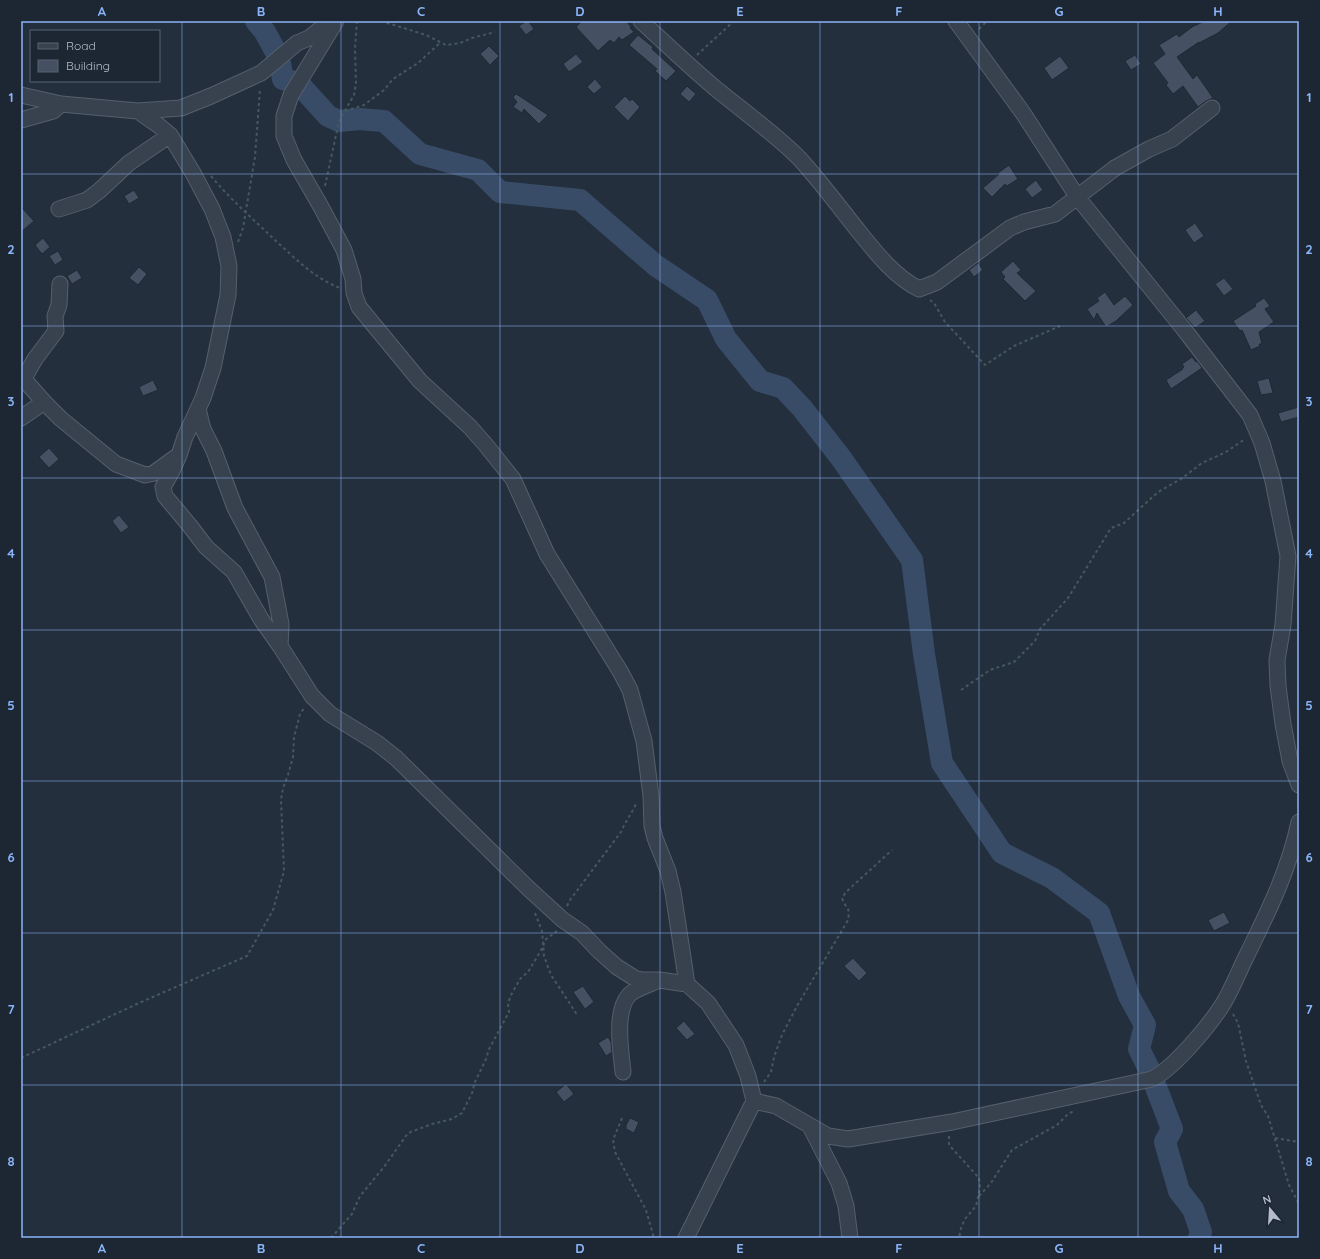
<svg xmlns="http://www.w3.org/2000/svg" width="1320" height="1259" font-family="Quicksand,sans-serif">
	<style>
		.lines { fill: none; stroke-linecap: round; stroke-linejoin: round }
		.river { stroke: #394c67; stroke-width: 22 }
		.building { fill: #455162; stroke: #1f2835 }
		.minor-casing { stroke: #565f6c; stroke-width: 17 }
		.path { stroke: #44595c; stroke-width: 2; stroke-dasharray: 3 3; stroke-linecap: butt }
		.minor { stroke: #38414e; stroke-width: 15 }
		.grid { fill: none; stroke: #8ab4f8; stroke-width: 1; stroke-opacity: 0.55 }
		.neatline { fill: none; stroke: #8ab4f8; stroke-width: 1.5 }
		.grid-label { font-size: 13px; text-anchor: middle; font-weight: bold; fill: #8ab4f8 }
	</style>
	<rect width="100%" height="100%" fill="#242f3e"/>
	<g class="lines">
		<!-- river -->
		<path class="river" d="M256,21l9,11 14,26 4,21 15,4 30,33 11,5 20,-2 25,2 36,33 58,16 22,22 80,8 75,65 52,35 19,39 34,42 23,7 19,20 39,50 71,102 12,94 18,109 60,90 50,25 47,35 30,83 16,29 -6,24 13,26
			M1154,1082l18,47 -7,13 14,49 14,18 8,23 -2,6"/>
	</g>
	<!-- building -->
	<path class="building" d="M526,21h2l6,8 -8,6 -7,-9z
		M582,21h44l5,6 -1,1 4,4 -12,8 -3,-3 -5,6 -4,-3 -12,11 -22,-24z
		M1205,21h27l-14,12 -19,10v-1l-22,15 16,22 4,-4 16,23 -7,3 -8,6 -15,-21 -10,8 -7,-9 2,-2 -15,-20 12,-9 -6,-9 18,-11 2,3 13,-10z
		M638,35l15,12 -1,2 24,22 -10,10 -11,-10 2,-2 -28,-24z
		M489,46l10,10 -9,9 -10,-11z
		M576,54l7,8 -14,10 -6,-8z
		M1135,55l6,9 -10,6 -6,-9z
		M1060,56l9,12 -17,12 -8,-12z
		M595,79l7,8 -8,7 -7,-7z
		M687,86l9,8 -7,8 -9,-8z
		M516,94l5,3 27,18 -9,9 -15,-15 -2,4 -9,-6 4,-5 -4,-5z
		M625,96l5,5 2,-2 8,8 -12,14 -14,-14z
		M1009,165l9,14 -11,7 -2,-2 -13,13 -9,-9 16,-14 -1,-1z
		M1036,180l7,10 -11,8 -7,-9z
		M134,190l5,8 -10,6 -5,-8z
		M21,207l13,14 -13,11z
		M1195,223l9,13 -10,7 -9,-13z
		M43,238l7,9 -8,7 -7,-9z
		M58,251l5,9 -8,5 -6,-9z
		M1013,261l8,9 -4,3 19,18 -11,10 -22,-22 2,-2 -4,-5z
		M978,263l5,7 -9,7 -5,-7z
		M139,267l8,7 -9,11 -9,-7z
		M77,270l5,8 -10,6 -5,-8z
		M1224,278l9,11 -9,7 -9,-12z
		M1105,292l9,13 11,-9 8,9 -17,16 -10,6 -9,-14 -3,7 -7,-11 12,-8 -2,-3z
		M1264,298l6,8 -5,3 9,13 -15,10 3,12h-3l1,2 -9,4 -9,-20 -2,1 -7,-10 23,-15 -1,-2z
		M1196,310l9,11 -10,7 -9,-10z
		M1192,357l4,5 1,-1 5,7 -31,21 -5,-9 17,-11 -1,-1 2,-1 -2,-3z
		M1269,378l4,15 -12,2 -4,-14z
		M153,380l5,10 -15,6 -4,-9z
		M1299,407v10l-18,5 -3,-9z
		M49,448l10,11 -10,9 -10,-11z
		M119,515l10,12 -8,6 -9,-12z
		M1224,912l6,11 -16,8 -6,-11z
		M853,958l14,15 -8,8 -15,-15z
		M583,986l11,16 -9,7 -12,-17z
		M684,1021l11,13 -8,6 -11,-12z
		M608,1037l3,5 1,10 -6,4 -8,-13z
		M566,1084l8,10 -10,8 -8,-10z
		M630,1118l9,4 -5,11 -8,-4v-4z"/>
	<g class="lines">
		<!-- minor casing -->
		<g class="minor-casing">
			<path id="minor" d="M336,21l-45,74 -7,21v20l10,24 26,45 24,45 9,29 1,14 5,14 61,74 50,46 15,17 28,35 34,75 73,117 10,19 14,51 7,55 1,30 3,12 13,33 5,21 14,92 21,19 28,42 12,31 6,25 -68,137
				M641,21c25,23 49,46 74,67 28,23 59,45 84,70 22,24 41,50 61,75 17,21 35,44 59,56l18,-7 73,-54 14,-6 31,-8 60,-46 34,-19 23,-10 40,-31
				M956,21l67,92 55,85 105,130 67,87 12,28 11,38 15,75 -5,69 -6,35 1,26 5,38 7,37 9,24
				M21,95l40,9 77,7 43,-3 30,-12 50,-23 36,-30 12,-5 21,-17
				M21,120l32,-9 8,-7
				M59,209l28,-9 12,-9 30,-28 41,-28
				M21,376l23,26 17,17 55,45 29,11 9,-2 25,-18 6,-18 18,-39 10,-30 15,-73 1,-29 -6,-29 -11,-28 -19,-36 -23,-38 -12,-10 -20,-14
				M24,378l11,-19 21,-28 -1,-15 4,-11 1,-21
				M198,409l5,20 11,22 21,57 37,69 9,47 -1,22
				M21,418l23,-16
				M179,455l-7,16 -9,16 2,9 25,30 16,21 28,25 27,47 19,27 32,50 18,18 47,29 19,15 133,131 34,31 19,13 17,18 18,16 19,12 6,1h17l28,4
				M623,1072c-2,-21 -9,-60 6,-77 4,-5 21,-11 28,-14
				M754,1101l22,5 52,30 20,3 104,-17 200,-43c22,-11 57,-53 71,-75 9,-15 16,-33 24,-49 21,-43 42,-85 52,-133
				M810,1126l29,57 7,23 4,32"/>
		</g>
		<!-- path -->
		<path class="path" d="M381,21l45,14 20,10 14,-2 12,-5 23,-6
			M979,29l8,-8
			M697,55l37,-34
			M345,111l19,-6 20,-15 9,-11 25,-16 22,-20
			M211,176c20,24 43,44 65,65 20,18 38,37 64,47
			M325,186l14,-65 15,-26 2,-12 -1,-35 2,-27
			M238,242l5,-14 12,-71 5,-68
			M930,300l4,3 11,19 40,43 29,-19 46,-20
			M961,690l29,-20 24,-8 21,-21 5,-12 28,-31 43,-70 13,-5 34,-31 23,-13 21,-16 24,-11 19,-13
			M567,906l3,-6 51,-68c4,-10 11,-19 16,-30
			M535,913l7,18 2,25 7,19 27,41
			M1233,1014l5,9 8,38 15,44 7,11 21,69 10,19
			M21,1058l118,-55 108,-47 26,-46 11,-39 -3,-71 2,-12 5,-13 5,-18 1,-20 6,-23 5,-7
			M764,1082l7,-10 3,-15 8,-22 15,-29 50,-84c5,-15 -1,-12 -5,-24l4,-6 46,-42
			M622,1118l-9,22 2,12 31,58 8,28
			M949,1136v9l30,33 1,10 -4,18 -11,13 -4,9 -2,10
			M1275,1138l24,4
			M979,1196l12,-13 21,-33 45,-25 11,-11 6,-3
			M331,1238l21,-24 8,-18 24,-29 24,-34 24,-9 20,-5 10,-6 11,-22 1,-7 13,-27 1,-6 21,-39 -1,-7 2,-8 10,-18 8,-7 15,-25 2,-7 12,-9"/>
		<!-- minor -->
		<use href="#minor" class="minor"/>
	</g>
	<!-- grid -->
	<path class="grid" d="M182,21v1217M341,21v1217M500,21v1217M660,21v1217M820,21v1217M979,21v1217M1138,21v1217M21,174h1278M21,326h1278M21,478h1278M21,630h1278M21,781h1278M21,933h1278M21,1085h1278"/>
	<!-- border -->
	<rect width="1320" height="1259" fill="none" stroke="#1d2633" stroke-width="44"/>
	<!-- legend -->
	<rect x="30" y="30" width="130" height="52" fill="#1d2633" stroke="#59626f"/>
	<rect x="38" y="43" width="20" height="6" fill="#38414e" stroke="#59626f"/>
	<text x="66" y="50" font-size="12" fill="#b4bcc9">Road</text>
	<rect x="38" y="60" width="20" height="12" fill="#455162" stroke="#59626f"/>
	<text x="66" y="70" font-size="12" fill="#b4bcc9">Building</text>
	<!-- north arrow -->
	<g transform="translate(1270 1209) rotate(342)" stroke="#1d2633" stroke-width="3" paint-order="stroke">
	<path d="M0-3L7 15L0 10L-7 15Z" fill="#b4bcc9"/>
	<text y="-6" font-size="11" font-weight="bold" text-anchor="middle" fill="#b4bcc9">N</text>
	</g>
	<rect x="22" y="22" width="1276" height="1215" class="neatline"/>
	<g class="grid-label">
		<text x="102" y="16">A</text>
		<text x="261" y="16">B</text>
		<text x="421" y="16">C</text>
		<text x="580" y="16">D</text>
		<text x="740" y="16">E</text>
		<text x="899" y="16">F</text>
		<text x="1059" y="16">G</text>
		<text x="1218" y="16">H</text>
		<text x="11" y="102">1</text>
		<text x="1309" y="102">1</text>
		<text x="11" y="254">2</text>
		<text x="1309" y="254">2</text>
		<text x="11" y="406">3</text>
		<text x="1309" y="406">3</text>
		<text x="11" y="558">4</text>
		<text x="1309" y="558">4</text>
		<text x="11" y="710">5</text>
		<text x="1309" y="710">5</text>
		<text x="11" y="862">6</text>
		<text x="1309" y="862">6</text>
		<text x="11" y="1014">7</text>
		<text x="1309" y="1014">7</text>
		<text x="11" y="1166">8</text>
		<text x="1309" y="1166">8</text>
		<text x="102" y="1253">A</text>
		<text x="261" y="1253">B</text>
		<text x="421" y="1253">C</text>
		<text x="580" y="1253">D</text>
		<text x="740" y="1253">E</text>
		<text x="899" y="1253">F</text>
		<text x="1059" y="1253">G</text>
		<text x="1218" y="1253">H</text>
	</g>
</svg>
